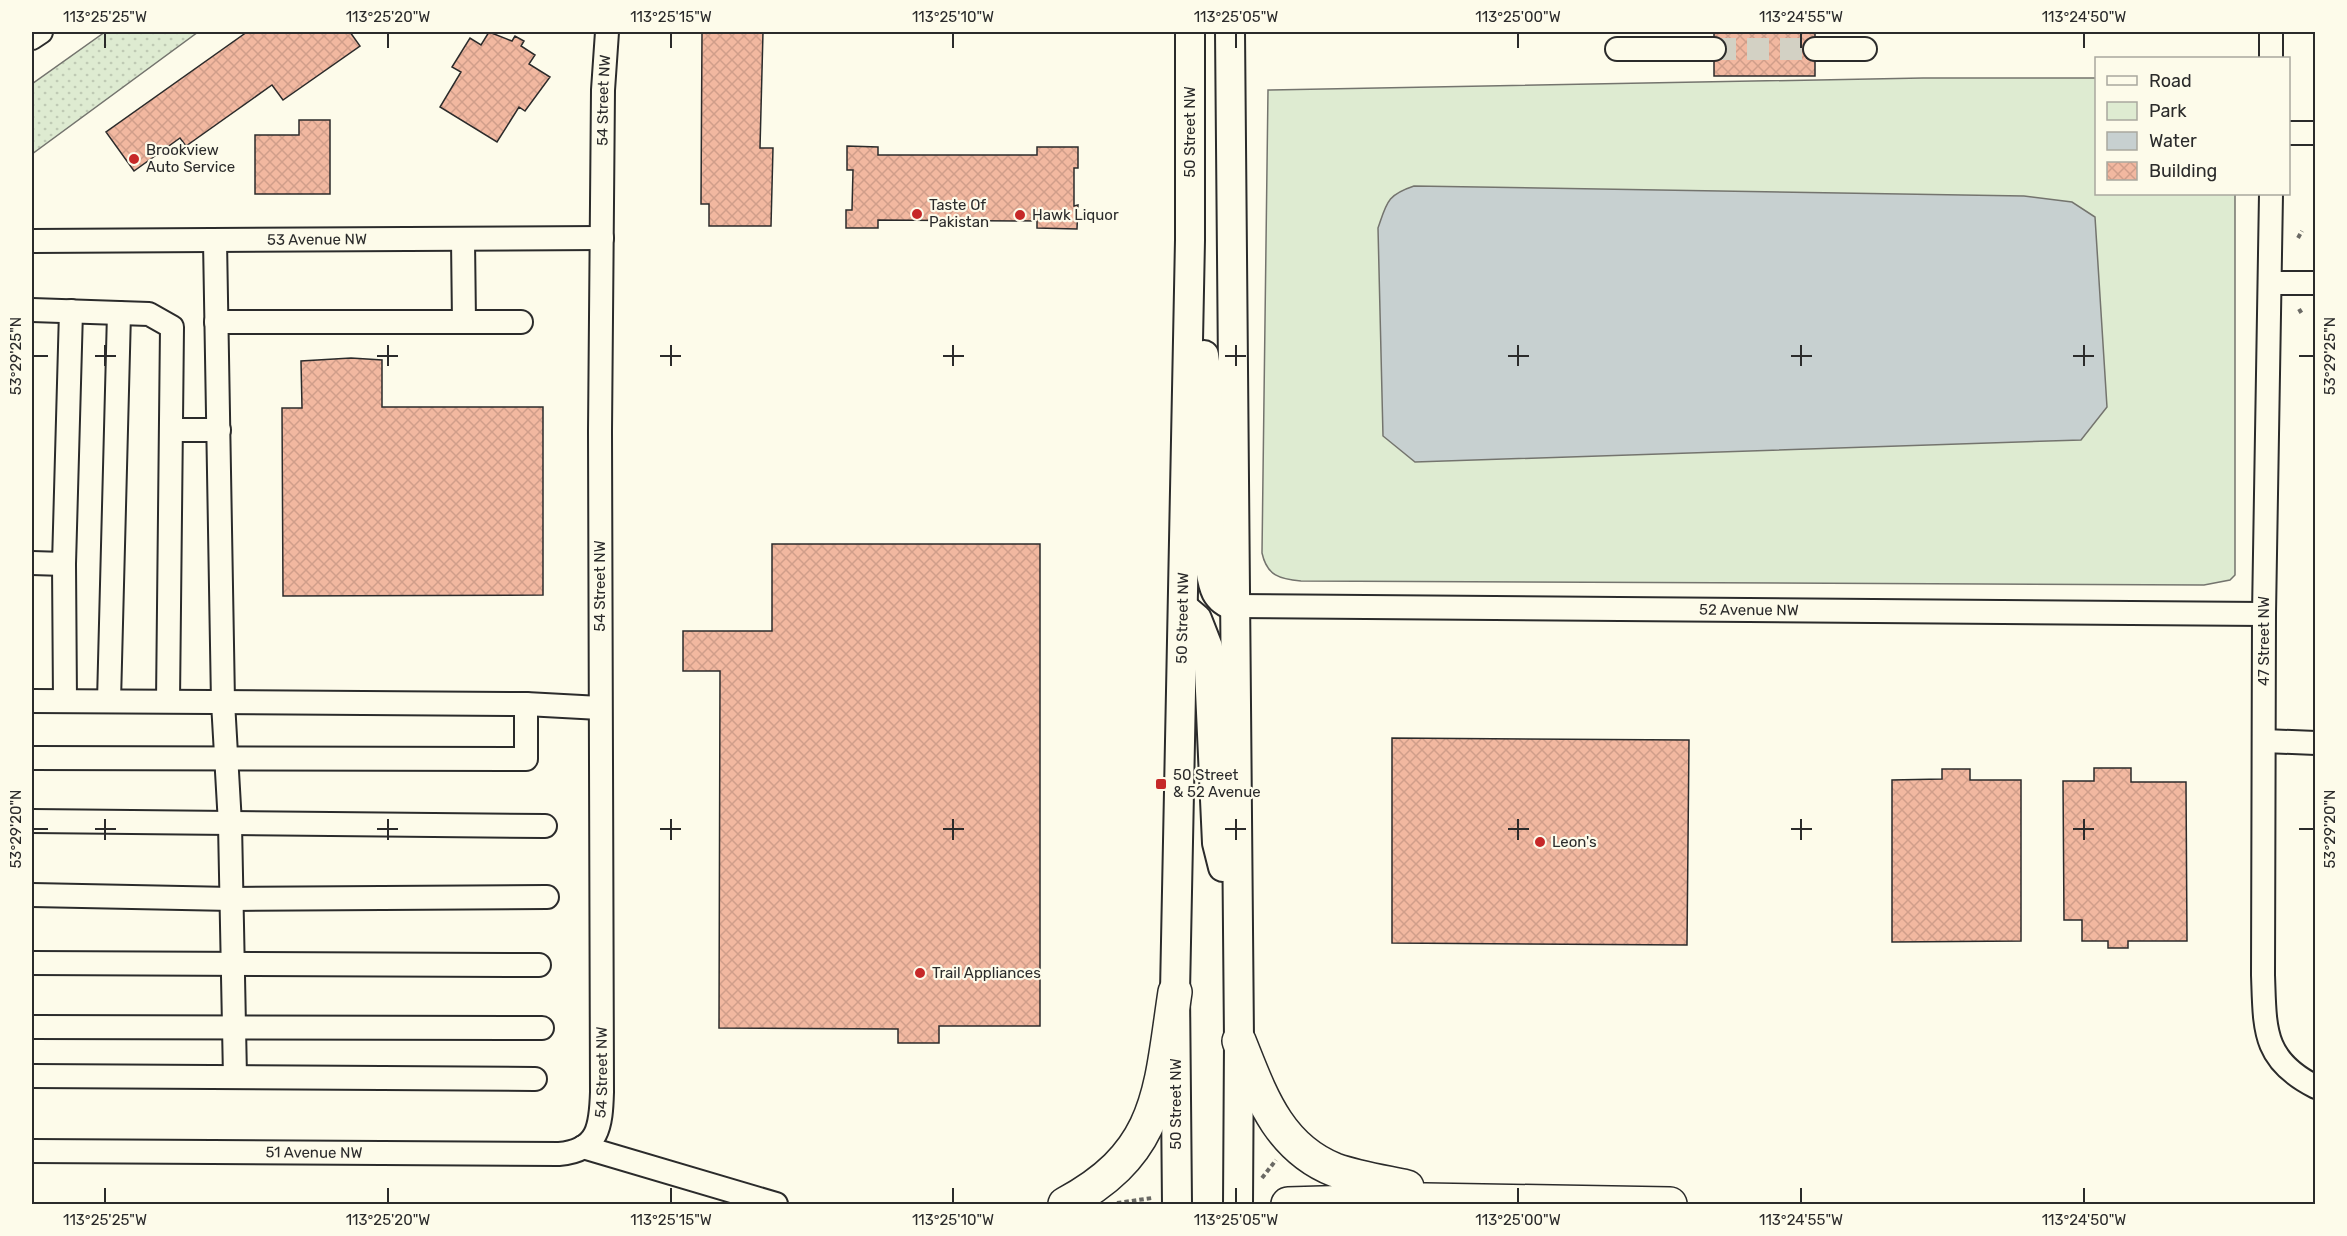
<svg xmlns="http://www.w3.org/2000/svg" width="2347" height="1236" font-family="Rubik,sans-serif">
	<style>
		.grass { fill: url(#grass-dots); stroke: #74746e; stroke-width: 1.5 }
		.park { fill: #deebd1; stroke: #74746e; stroke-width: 1.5 }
		.water { fill: #c7d0d0; stroke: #74746e; stroke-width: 1.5 }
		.building { fill: url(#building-cross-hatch); stroke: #2b2b2b; stroke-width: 1.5 }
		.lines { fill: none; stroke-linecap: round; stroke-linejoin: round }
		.minor-tunnel { stroke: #d3d1c4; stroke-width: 22; stroke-dasharray: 22 11; stroke-linecap: butt }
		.minor-casing { stroke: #2b2b2b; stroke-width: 26 }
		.major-casing { stroke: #2b2b2b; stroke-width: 32 }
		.highway-casing { stroke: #2b2b2b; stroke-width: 36 }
		.path { stroke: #6a6964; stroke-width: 4; stroke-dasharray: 4.5 3; stroke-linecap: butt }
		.minor { stroke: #fdfbea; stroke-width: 22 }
		.major { stroke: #fdfbea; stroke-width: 28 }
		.highway { stroke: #fdfbea; stroke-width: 33 }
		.ticks { fill: none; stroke: #2b2b2b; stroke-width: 2 }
		.poi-dot { fill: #c62828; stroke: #fdfbea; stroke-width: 2 }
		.labels { text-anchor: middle; stroke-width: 4.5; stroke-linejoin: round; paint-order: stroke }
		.street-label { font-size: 15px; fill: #2b2b2b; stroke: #fdfbea }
		.poi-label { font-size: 15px; fill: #2b2b2b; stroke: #fdfbea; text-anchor: start }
		.neatline { fill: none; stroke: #2b2b2b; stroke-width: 2 }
		.ticks-label { font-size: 15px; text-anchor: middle; fill: #2b2b2b }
	</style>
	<defs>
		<pattern id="grass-dots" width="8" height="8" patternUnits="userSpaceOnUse" patternTransform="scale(1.5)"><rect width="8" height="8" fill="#deebd1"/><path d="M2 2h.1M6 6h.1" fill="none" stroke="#bfcab4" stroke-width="1.8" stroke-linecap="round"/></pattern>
		<pattern id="building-cross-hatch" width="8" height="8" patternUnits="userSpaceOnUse" patternTransform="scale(1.5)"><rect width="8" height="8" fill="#f2b8a0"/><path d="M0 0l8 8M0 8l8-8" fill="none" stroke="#d09e8a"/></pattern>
	</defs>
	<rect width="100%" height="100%" fill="#fdfbea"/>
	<!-- grass -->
	<path class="grass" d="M105,32h93l-166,122v-70z"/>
	<!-- park -->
	<path class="park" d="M1923,78h173v116h139v381l-5,5 -26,5 -903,-4c-21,-2 -34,-5 -39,-28l6,-463z"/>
	<!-- water -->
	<path class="water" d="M1414,186l610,10 48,6 23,15 12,190 -26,33 -666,22 -32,-26 -5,-208c9,-26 9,-33 36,-42z"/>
	<!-- building -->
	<path class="building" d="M247,32h103l10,14 -77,54 -11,-15 -86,61 -6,-8 -46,33 -28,-39z
		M489,32l23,9 3,-5 9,5 -3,5 14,9 -6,9 21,13 -25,34 -6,-4 -22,35 -57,-35 21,-35 -9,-5 18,-29 11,7z
		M702,32h70h-9l-3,116h13l-2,78h-62v-22h-8z
		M1714,32h101v44h-101z
		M299,120h31v74h-75v-59h44z
		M847,146l31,1v8h159v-8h41v21h-4v38l4,-1 -1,24 -40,-1v-7l-159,-1v8h-32v-18h6l1,-40h-6z
		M351,358l31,2v47h161v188l-260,1 -1,-188h20l-1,-47z
		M772,544h268v482h-101v17h-41v-14l-179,-1 1,-357h-37v-40h89z
		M1392,738l297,2 -2,205 -295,-2z
		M2094,768h37v14h55l1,159h-59v7h-20v-7h-26v-21h-18l-1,-139h31z
		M1942,769h28v11h51v161l-129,1v-162l50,-1z"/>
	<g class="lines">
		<!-- minor-tunnel -->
		<path class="minor-tunnel" d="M1714,49h101"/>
		<!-- minor casing -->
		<g class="minor-casing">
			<g id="minor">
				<path d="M2271,32v26"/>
				<path d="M32,38l9,-6"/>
				<path d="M1617,49h97"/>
				<path d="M1815,49h50"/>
				<path d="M2288,133h28"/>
				<path d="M2271,194l-7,420 -1,361c2,54 -1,85 53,112"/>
				<path d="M463,240l1,82"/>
				<path id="s1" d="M32,241l570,-3"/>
				<path d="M215,241l8,461 7,122 5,253"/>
				<path d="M2271,283h45"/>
				<path d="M32,310l117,4 23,13 -4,374"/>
				<path d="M216,322h305"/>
				<path d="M171,430h48"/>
				<path d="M32,563l32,1 7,-253"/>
				<path d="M64,564l1,137"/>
				<path id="s2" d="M1235,606l1029,8"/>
				<path d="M32,701l494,3 74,4"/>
				<path d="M109,701l10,-388"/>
				<path d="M2264,741l52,2"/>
				<path d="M32,758l494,1v-55"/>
				<path d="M32,821l513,5"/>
				<path d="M32,895l200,4 315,-2"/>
				<path d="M32,963l507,2"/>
				<path d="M32,1027l510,1"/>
				<path d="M32,1076l503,3"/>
				<path d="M583,1147l193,57"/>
				<path id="s3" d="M32,1151l527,3c40,-3 42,-29 43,-62l-2,-661 3,-341 4,-58"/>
			</g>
		</g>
		<!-- major casing -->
		<g class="major-casing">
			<g id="major">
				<path d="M1230,32l9,1009 -1,163"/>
				<path d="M1204,355l3,21 3,192c3,19 5,32 25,38"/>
				<path d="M1184,608l13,11 11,28 9,196 6,24"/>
				<path id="s4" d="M1177,1204l-2,-212 15,-752v-208"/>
			</g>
		</g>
		<!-- highway casing -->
		<g class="highway-casing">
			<path id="highway" d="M1239,1041c21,52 38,106 96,129 23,8 49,12 72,17
				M1065,1204c97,-52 95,-113 110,-212
				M1288,1204l137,-4 245,4"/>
		</g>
		<!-- path -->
		<path class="path" d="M2298,238l4,-7
			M2299,309l3,5
			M1262,1178l14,-18
			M1117,1203l35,-5"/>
		<!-- minor -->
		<use href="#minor" class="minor"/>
		<!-- major -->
		<use href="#major" class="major"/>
		<!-- highway -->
		<use href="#highway" class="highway"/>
	</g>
	<!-- ticks -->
	<path class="ticks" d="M105,33v15M388,33v15M671,33v15M953,33v15M1236,33v15M1518,33v15M1801,33v15M2084,33v15M105,345v21M388,345v21M671,345v21M953,345v21M1236,345v21M1518,345v21M1801,345v21M2084,345v21M33,356h15M95,356h21M377,356h21M660,356h21M943,356h21M1225,356h21M1508,356h21M1791,356h21M2073,356h21M2299,356h15M105,819v21M388,819v21M671,819v21M953,819v21M1236,819v21M1518,819v21M1801,819v21M2084,819v21M33,829h15M95,829h21M377,829h21M660,829h21M943,829h21M1225,829h21M1508,829h21M1791,829h21M2073,829h21M2299,829h15M105,1188v15M388,1188v15M671,1188v15M953,1188v15M1236,1188v15M1518,1188v15M1801,1188v15M2084,1188v15"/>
	<!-- markers -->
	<g class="poi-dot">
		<circle cx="134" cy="159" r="6"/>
		<circle cx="917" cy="214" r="6"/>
		<circle cx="1020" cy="215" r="6"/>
		<rect x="1155" y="778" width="12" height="12" rx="3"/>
		<circle cx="1540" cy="842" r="6"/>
		<circle cx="920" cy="973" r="6"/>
	</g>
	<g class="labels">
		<!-- street labels -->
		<g class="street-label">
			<text dy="5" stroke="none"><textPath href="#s3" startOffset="1605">54 Street NW</textPath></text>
			<text transform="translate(1190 132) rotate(-90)" y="5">50 Street NW</text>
			<text dy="5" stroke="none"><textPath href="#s1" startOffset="285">53 Avenue NW</textPath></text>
			<text transform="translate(600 586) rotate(-90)" y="5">54 Street NW</text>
			<text dy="5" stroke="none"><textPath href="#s2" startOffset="514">52 Avenue NW</textPath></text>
			<text dy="5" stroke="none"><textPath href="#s4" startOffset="586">50 Street NW</textPath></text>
			<text transform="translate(2264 641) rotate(-90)" y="5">47 Street NW</text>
			<text dy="5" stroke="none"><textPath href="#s3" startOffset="633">54 Street NW</textPath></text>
			<text transform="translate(1176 1104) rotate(-90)" y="5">50 Street NW</text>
			<text dy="5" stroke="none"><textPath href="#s3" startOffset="282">51 Avenue NW</textPath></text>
		</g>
		<!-- poi labels -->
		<g class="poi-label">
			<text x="146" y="155">Brookview<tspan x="146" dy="17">Auto Service</tspan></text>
			<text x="929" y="210">Taste Of<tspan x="929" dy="17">Pakistan</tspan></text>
			<text x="1032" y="220">Hawk Liquor</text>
			<text x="1173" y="780">50 Street<tspan x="1173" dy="17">&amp; 52 Avenue</tspan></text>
			<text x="1552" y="847">Leon's</text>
			<text x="932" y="978">Trail Appliances</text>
		</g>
	</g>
	<!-- border -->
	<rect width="2347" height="1236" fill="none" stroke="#fdfbea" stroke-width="66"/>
	<!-- legend -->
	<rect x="2095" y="57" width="195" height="138" fill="#fdfbea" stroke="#a9a89e" stroke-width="1.5"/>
	<rect x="2107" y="76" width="30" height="9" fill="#fdfbea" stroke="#a9a89e" stroke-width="1.5"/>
	<text x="2149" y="87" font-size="18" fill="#2b2b2b">Road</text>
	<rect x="2107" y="102" width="30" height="18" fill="#deebd1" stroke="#a9a89e" stroke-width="1.5"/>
	<text x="2149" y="117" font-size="18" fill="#2b2b2b">Park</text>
	<rect x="2107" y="132" width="30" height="18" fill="#c7d0d0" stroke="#a9a89e" stroke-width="1.5"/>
	<text x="2149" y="147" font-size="18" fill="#2b2b2b">Water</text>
	<rect x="2107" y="162" width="30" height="18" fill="url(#building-cross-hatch)" stroke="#a9a89e" stroke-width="1.5"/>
	<text x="2149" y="177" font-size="18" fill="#2b2b2b">Building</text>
	<rect x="33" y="33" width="2281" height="1170" class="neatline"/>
	<g class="ticks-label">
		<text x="105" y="22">113°25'25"W</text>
		<text x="388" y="22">113°25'20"W</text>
		<text x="671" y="22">113°25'15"W</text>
		<text x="953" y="22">113°25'10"W</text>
		<text x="1236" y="22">113°25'05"W</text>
		<text x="1518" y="22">113°25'00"W</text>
		<text x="1801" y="22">113°24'55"W</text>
		<text x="2084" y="22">113°24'50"W</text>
		<text transform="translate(16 356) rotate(-90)" y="5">53°29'25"N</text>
		<text transform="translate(2330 356) rotate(-90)" y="5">53°29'25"N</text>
		<text transform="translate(16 829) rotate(-90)" y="5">53°29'20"N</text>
		<text transform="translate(2330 829) rotate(-90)" y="5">53°29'20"N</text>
		<text x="105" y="1225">113°25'25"W</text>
		<text x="388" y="1225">113°25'20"W</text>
		<text x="671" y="1225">113°25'15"W</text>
		<text x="953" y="1225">113°25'10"W</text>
		<text x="1236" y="1225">113°25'05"W</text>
		<text x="1518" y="1225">113°25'00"W</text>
		<text x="1801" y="1225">113°24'55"W</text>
		<text x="2084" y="1225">113°24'50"W</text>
	</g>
</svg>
